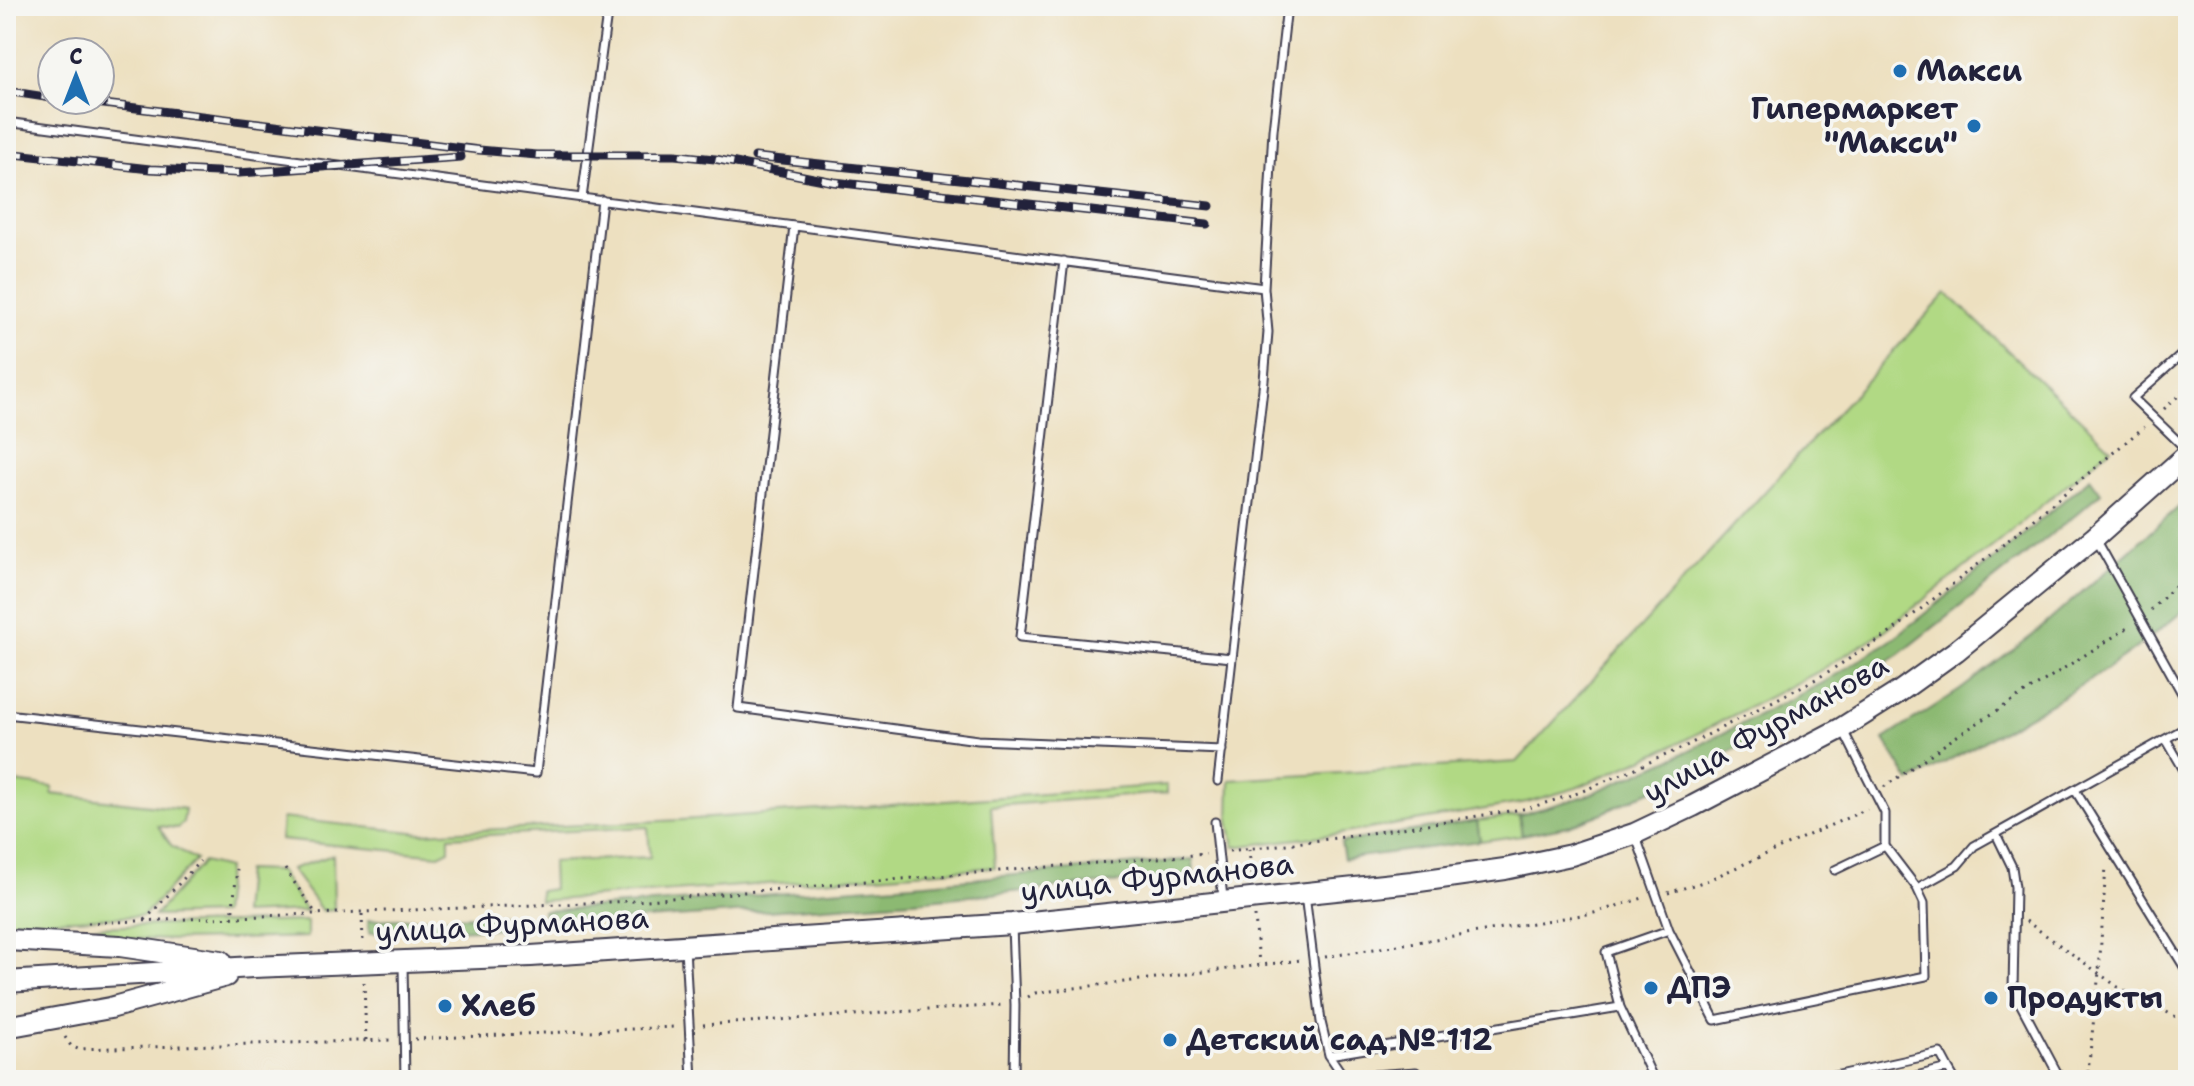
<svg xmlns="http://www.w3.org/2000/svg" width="2194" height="1086" font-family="'Shantell Sans',sans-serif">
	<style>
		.green { fill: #b1d984; stroke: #6a7e60; stroke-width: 2 }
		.forest { fill: #8cb972; stroke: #576e56; stroke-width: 2 }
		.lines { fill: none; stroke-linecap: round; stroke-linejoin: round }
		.lane-casing { stroke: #403e4f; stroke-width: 11 }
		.secondary-casing { stroke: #403e4f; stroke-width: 24 }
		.path { stroke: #403e4f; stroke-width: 3; stroke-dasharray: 2 6; stroke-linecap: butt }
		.lane { stroke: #fff; stroke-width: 7 }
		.secondary { stroke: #fff; stroke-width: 20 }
		.rail-casing { stroke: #22223b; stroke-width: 9 }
		.rail { stroke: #f6f6f2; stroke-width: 6; stroke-dasharray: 18; stroke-linecap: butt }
		.poi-dot { fill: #1f6fb2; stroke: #f6f6f2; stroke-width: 3 }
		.labels { text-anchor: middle; stroke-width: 7; stroke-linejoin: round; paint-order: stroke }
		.poi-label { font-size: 30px; font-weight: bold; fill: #22223b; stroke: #f6f6f2; text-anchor: start }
		.street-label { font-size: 30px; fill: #22223b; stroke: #f6f6f2 }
	</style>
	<rect width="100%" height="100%" fill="#f6f6f2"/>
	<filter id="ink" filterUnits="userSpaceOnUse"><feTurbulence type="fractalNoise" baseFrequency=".0125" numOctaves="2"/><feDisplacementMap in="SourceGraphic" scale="16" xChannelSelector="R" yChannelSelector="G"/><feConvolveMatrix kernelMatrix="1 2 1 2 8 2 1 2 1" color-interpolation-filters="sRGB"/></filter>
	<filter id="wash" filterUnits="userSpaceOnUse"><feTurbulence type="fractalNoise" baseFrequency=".006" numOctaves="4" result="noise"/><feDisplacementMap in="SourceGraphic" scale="32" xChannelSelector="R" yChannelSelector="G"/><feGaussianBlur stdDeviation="1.8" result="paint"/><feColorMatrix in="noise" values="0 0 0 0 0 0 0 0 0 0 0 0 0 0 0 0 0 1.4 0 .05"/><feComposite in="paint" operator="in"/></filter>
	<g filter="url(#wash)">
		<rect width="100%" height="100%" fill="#ede0c0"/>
		<!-- green -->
		<path class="green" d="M1947,293l164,155 -115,95 -112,88 -68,42 -137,70 -103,45 -49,14 -182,31 -111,14 -5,-26 1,-41 287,-18z
			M6,781l47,6 -1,7 133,15 -2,14 -6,5 -19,-2 13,19 25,15 -53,56 -137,6z
			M1167,785v8l-176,13 4,61 -455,34v-10l13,-2 -1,-27 98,-5 -2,-30 -199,10v13l-10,5 -159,-15 2,-22 139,15 260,-13z
			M1519,815l3,20 -42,6 -3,-20z
			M333,855l1,55 -12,1 -31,-42z
			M203,862l24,6 -5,46 -68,2z
			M246,870l33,1 27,40 -64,3z
			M307,921v16c-84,2 -169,7 -253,-5l-1,-4z"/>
		<!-- forest -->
		<path class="forest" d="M2090,478l11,15 -24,21 -177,140 -70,45 -139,73 -95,44 -28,10 -46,9 -3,-20 67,-19 98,-43 137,-69 69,-43 113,-89z
			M2188,499v107c-77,71 -186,124 -278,176l-26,-43 76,-49 73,-55z
			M1477,821l3,20 -136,18 -3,-17z
			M1193,859l1,15 -6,2 -261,24 -383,26 -1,-15 383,-28z
			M503,915v13l-134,5 -1,-13z"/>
	</g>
	<g filter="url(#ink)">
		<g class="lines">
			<!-- lane casing -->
			<g class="lane-casing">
				<path id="lane" d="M6,122l1258,166
					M582,198l26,-192
					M794,226l-56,482 240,32 244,10
					M1064,261l-44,376 212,21
					M2188,349l-55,49 55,53
					M2096,539l92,165
					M6,714l530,59 66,-573
					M2166,739l22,38
					M1218,781l46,-401 4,-48 -4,-44 9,-158 14,-124
					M2075,790l113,183
					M1215,822l8,76
					M1996,834l16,33 3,20 -2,103 48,90
					M1636,837l33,93 46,90 211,-44 -2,-73 -7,-15 -32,-42v-33l-42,-83
					M1835,870l50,-24
					M1917,888l40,-22 17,-20 211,-118 3,-13
					M1305,895l16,127 8,33 17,25
					M1012,926l3,79 -1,75
					M685,947l7,133
					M403,964l2,116
					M1329,1055l291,-48
					M1345,1077l71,-5 1,8
					M1654,1080l-34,-73 -14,-55 63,-22
					M1816,1080l124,-27 8,15
					M1900,1080l48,-12 7,12
					M2171,1080l17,-10"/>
			</g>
			<!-- secondary casing -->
			<g class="secondary-casing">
				<path id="secondary" d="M6,940l114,6 101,15
					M6,982l247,-15 278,-11 481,-32 400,-42 93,-13 66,-14 63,-21 59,-28 149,-78 57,-36 57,-41 139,-114 93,-83
					M6,1027l104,-19 116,-32"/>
			</g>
			<!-- path -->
			<path class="path" d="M2164,409l24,-22
				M2151,610l37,-37
				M1884,787l70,-49 175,-111
				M1249,849l3,32
				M1229,851l116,-14 184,-29 49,-15 104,-45 136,-70 68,-42 113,-88 145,-121
				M285,869l32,46
				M1668,893l38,-12 161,-72
				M362,914l1,28
				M1255,916l4,48
				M232,918l5,-49
				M145,920l55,-59
				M2026,921l92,66 70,36
				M88,923l547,-22 571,-47
				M1325,957l269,-44 49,-15
				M364,982l2,59
				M1028,997l7,-4 266,-33
				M703,1025l300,-20
				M65,1037l6,9 7,3 314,-9
				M415,1039l260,-12
				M2087,1080l12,-108 7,-106"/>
			<!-- lane -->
			<use href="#lane" class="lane"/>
			<!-- secondary -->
			<use href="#secondary" class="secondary"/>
			<!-- rail casing -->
			<g class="rail-casing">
				<path id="rail" d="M6,91l46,7
					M71,100l408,50 58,5h138l40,4 119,23 373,42
					M6,153l144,16 89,4 222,-16
					M755,157l455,49"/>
			</g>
			<!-- rail -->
			<use href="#rail" class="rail"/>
		</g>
	</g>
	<!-- markers -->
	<g class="poi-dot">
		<circle cx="1900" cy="71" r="8"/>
		<circle cx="1974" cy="126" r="8"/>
		<circle cx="1651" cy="988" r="8"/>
		<circle cx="1991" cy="998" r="8"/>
		<circle cx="445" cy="1006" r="8"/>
		<circle cx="1170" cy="1040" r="8"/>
	</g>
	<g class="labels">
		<!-- poi labels -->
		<g class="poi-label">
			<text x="1916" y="81">Макси</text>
			<text x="1958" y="119" text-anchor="end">Гипермаркет<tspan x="1958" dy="34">"Макси"</tspan></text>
			<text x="1667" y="998">ДПЭ</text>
			<text x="2007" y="1008">Продукты</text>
			<text x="461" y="1016">Хлеб</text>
			<text x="1186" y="1050">Детский сад № 112</text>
		</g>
		<!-- street labels -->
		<g class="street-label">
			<text transform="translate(1766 729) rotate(-29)" y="10">улица Фурманова</text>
			<text transform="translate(1157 878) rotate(-6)" y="10">улица Фурманова</text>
			<text transform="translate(512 925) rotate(-3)" y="10">улица Фурманова</text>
		</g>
	</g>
	<!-- margin -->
	<rect width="2194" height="1086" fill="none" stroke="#f6f6f2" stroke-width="32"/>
	<!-- north arrow -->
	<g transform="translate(76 76)"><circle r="38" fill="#f6f6f2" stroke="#a1a1a9" stroke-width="2"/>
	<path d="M0-6L14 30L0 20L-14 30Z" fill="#1f6fb2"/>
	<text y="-12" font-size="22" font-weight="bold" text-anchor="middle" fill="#22223b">С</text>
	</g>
</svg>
